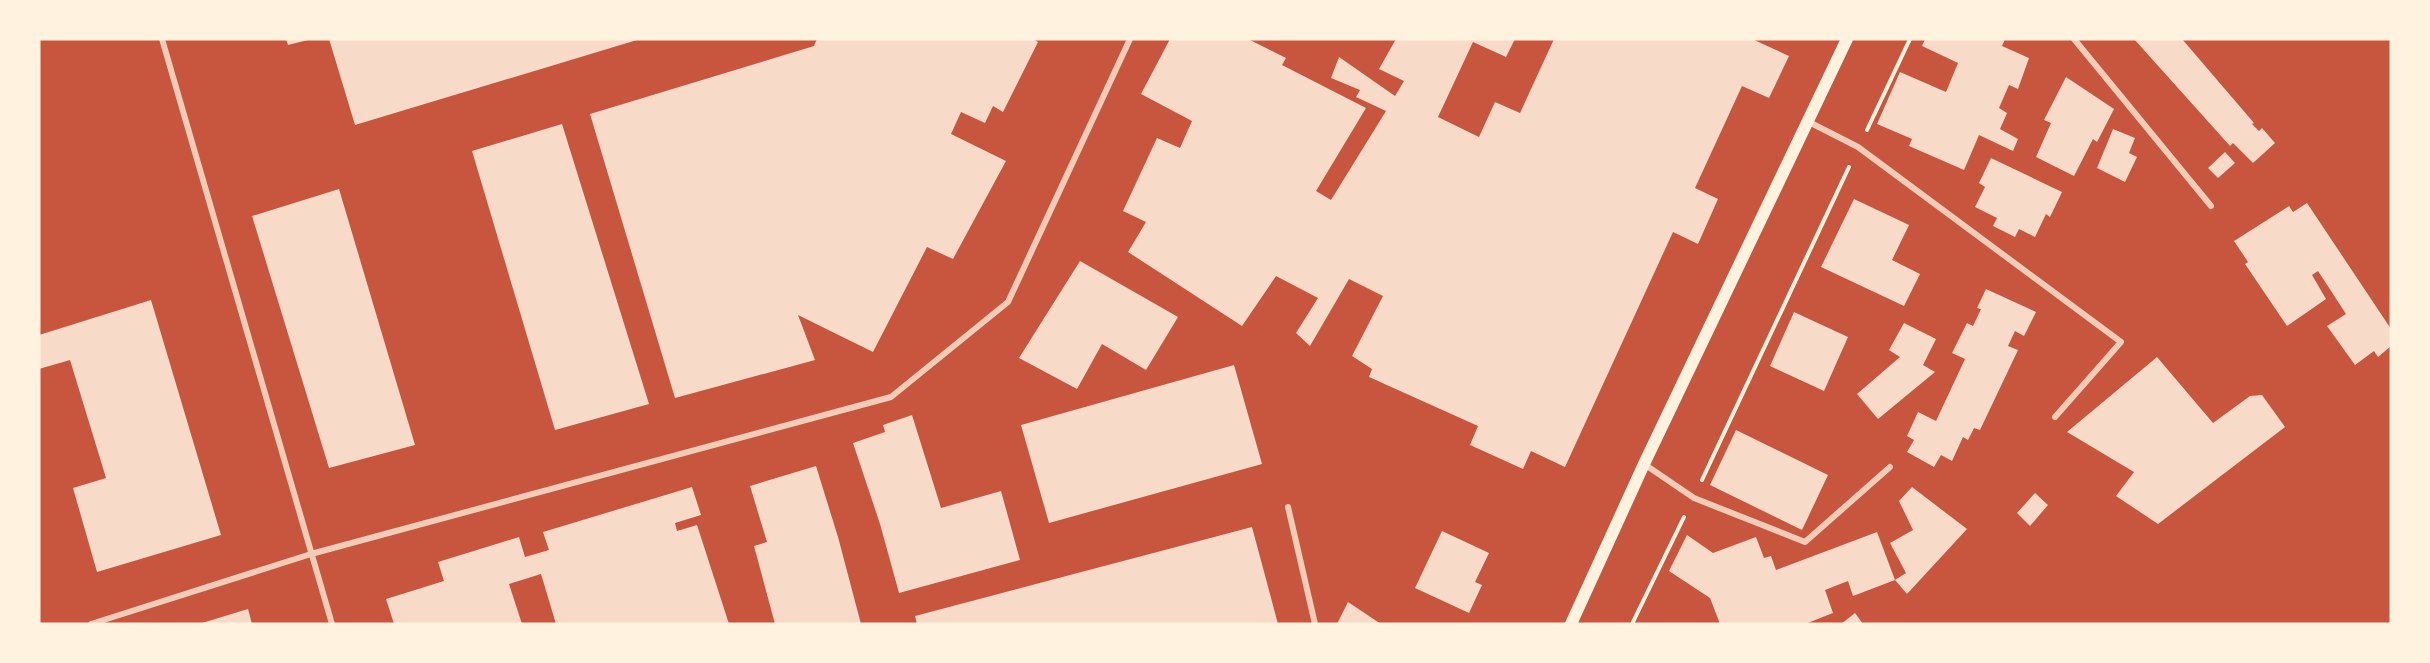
<svg xmlns="http://www.w3.org/2000/svg" width="2430" height="663" font-family="Roboto,sans-serif">
	<style>
		.building { fill: #f7dbc8 }
		.lines { fill: none; stroke-linecap: round; stroke-linejoin: round }
		.path { stroke: #fff3e0; stroke-width: 4 }
		.minor { stroke: #f1ccb7; stroke-width: 6 }
		.secondary { stroke: #fff3e0; stroke-width: 12 }
	</style>
	<rect width="100%" height="100%" fill="#c8553d"/>
	<!-- building -->
	<path class="building" d="M286,39h22v1l-20,5z
		M329,39h308v1l-282,85z
		M817,39h216l5,3 -35,70 -10,-6 -8,17 -24,-11 -10,22 55,27 -53,98 -26,-12 -54,105 -75,-37 17,45 -140,38 -85,-284 224,-68z
		M1170,39h78l38,19 -4,7 84,43 -50,83 15,9 55,-89 -30,-14 4,-7 -29,-12 8,-21 56,39 9,-15 -25,-12 17,-30h119l-9,18 -33,-15 -35,75 41,20 16,-35 25,11 34,-74h198l37,17 -20,42 -27,-12 -47,102 23,11 -20,45 -25,-12 -108,235 -34,-16 -8,18 -53,-24 8,-19 -109,-49 3,-8 -20,-13 31,-60 -34,-17 -39,67 -14,-13 22,-35 -42,-22 -34,50 -114,-74 18,-30 -23,-11 34,-73 23,10 12,-27 -51,-27z
		M1925,39h80l-3,7 27,12 -11,31 -9,-4 -10,23 8,5 -7,16 18,10 -5,12 -34,-16 -15,35 -55,-24 3,-7 -35,-15 23,-52 46,20 12,-29 -36,-17z
		M2134,39h48l72,84 -2,1 7,7 3,-3 13,15 -22,20 -20,-20 -3,3z
		M2066,77l48,32 -17,33 -4,-3 -19,37 -38,-19 15,-34 -7,-3z
		M562,124l87,280 -94,26 -83,-279z
		M2113,129l22,9 -6,15 8,4 -12,25 -28,-14z
		M2225,152l10,11 -17,15 -10,-10z
		M1991,158l71,34 -12,25 -4,-3 -11,23 -16,-8 -4,8 -22,-11 4,-8 -22,-11 10,-20 -6,-4z
		M339,189l76,256 -86,23 -77,-252z
		M1854,199l55,26 -17,35 28,14 -16,32 -83,-39z
		M2307,203l84,126v17l-13,11 -4,-6 -19,14 -28,-39 19,-12 -28,-43 -6,4 14,24 -39,27 -42,-62 3,-2 -14,-21 55,-35 4,6z
		M1080,261l98,56 -32,53 -44,-26 -25,45 -58,-31z
		M1986,289l50,23 -12,24 -9,-5 -7,15 10,4 -38,80 -6,-2 -6,12 -5,-3 -11,24 -11,-6 -7,12 -27,-15 7,-12 -7,-4 11,-24 18,9 29,-62 -13,-6 15,-30 6,3 8,-17 -4,-1z
		M151,300l70,235 -124,37 -24,-84 33,-10 -36,-118 -31,9v-34z
		M1794,312l54,25 -24,54 -54,-25z
		M1904,323l32,16 -13,26 12,7 -57,47 -21,-25 43,-37 -11,-7z
		M2157,357l56,66 37,-27 12,-1 23,32 -127,97 -42,-28 18,-24 -67,-40z
		M1234,365l28,99 -213,59 -28,-98z
		M912,415l29,93 60,-17 19,69 -121,33 -19,-69 -27,-81 32,-11 -2,-7z
		M1736,430l92,45 -26,55 -92,-45z
		M816,466l22,71 23,87h-86l-21,-78 13,-4 -17,-56z
		M692,487l9,28 -26,8 2,8 20,-6 32,99h-173l-15,-50 -32,10 13,40h-128l-8,-25 58,-18 -6,-19 81,-25 6,20 24,-7 -6,-18z
		M1912,487l55,42 -60,65 -12,-14 11,-7 -16,-30 23,-13 -14,-29z
		M2035,493l13,12 -18,21 -13,-13z
		M1252,527l26,97h-361l-2,-8z
		M1442,531l47,22 -14,29 7,3 -13,28 -54,-25z
		M1877,532l18,48 -42,16 -5,-15 -23,9 8,23 -28,11h-85l-10,-26 -41,-27 18,-36 26,18 43,-16 8,21 7,-2 5,14z
		M1348,602l33,22h-44z
		M248,609l4,15h-50v-1z
		M1855,613l8,11h-22z"/>
	<g class="lines">
		<!-- path -->
		<path class="path" d="M1867,130l43,-91
			M1702,480l147,-313
			M1632,624l52,-107"/>
		<!-- minor -->
		<path class="minor" d="M162,39l170,585
			M2074,39l137,167
			M1807,121l51,26 263,195 -66,75
			M1644,464l50,34 111,44 85,-75
			M1288,507l27,117
			M91,624l220,-70 580,-157 117,-95 122,-263"/>
		<!-- secondary -->
		<path class="secondary" d="M1571,624l73,-160 203,-425"/>
	</g>
	<!-- border -->
	<rect width="2430" height="663" fill="none" stroke="#fff3e0" stroke-width="81"/>
</svg>
